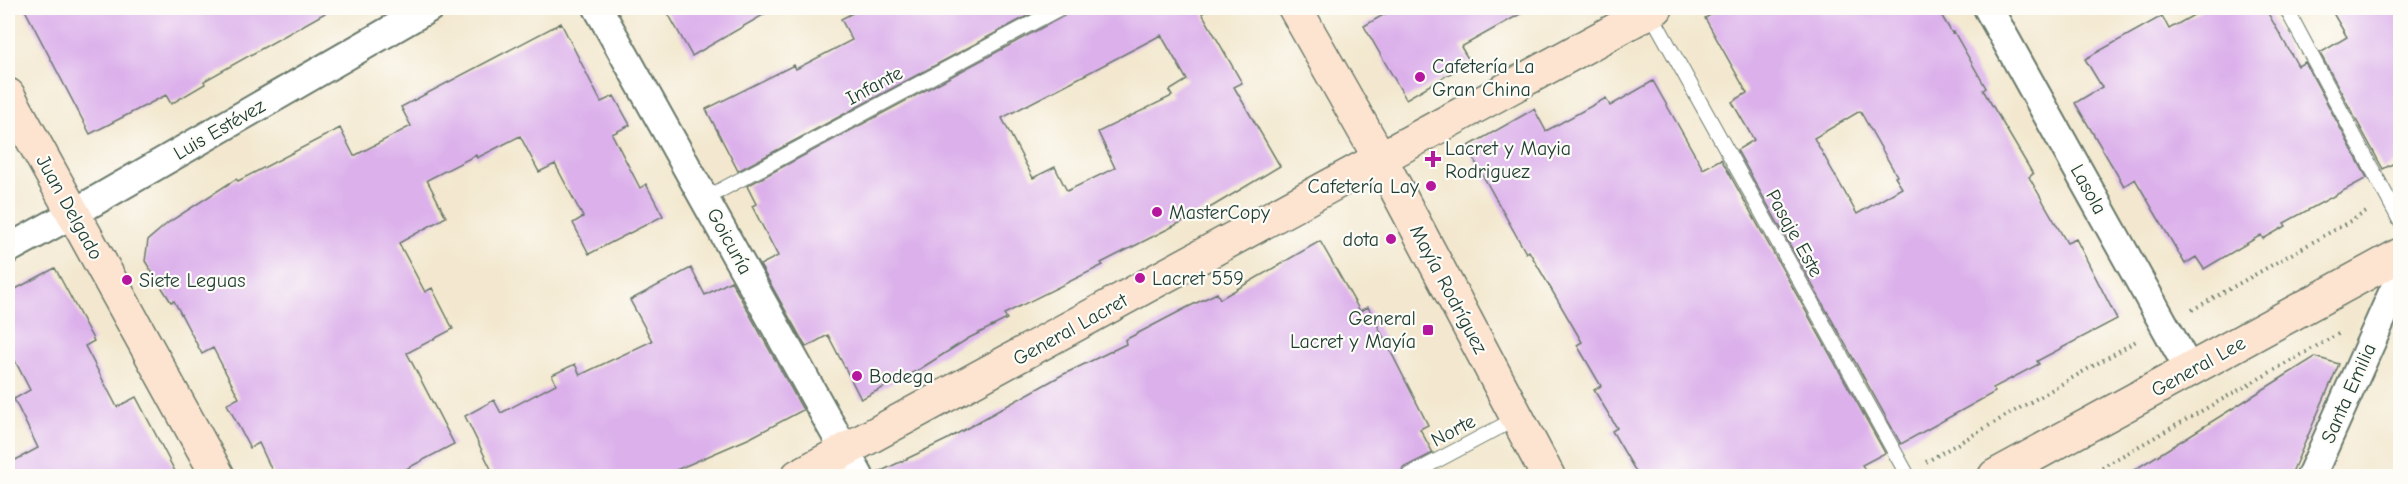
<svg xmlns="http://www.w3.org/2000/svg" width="2408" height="484" font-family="'Comic Neue',sans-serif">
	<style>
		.building { fill: #dcb1eb; fill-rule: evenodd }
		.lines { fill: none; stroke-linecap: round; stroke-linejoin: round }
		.lane-casing { stroke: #69796a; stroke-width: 16 }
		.street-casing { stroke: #69796a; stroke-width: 32 }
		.secondary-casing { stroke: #69796a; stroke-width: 36 }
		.path { stroke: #69796a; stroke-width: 4; stroke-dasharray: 1.5 4.5; stroke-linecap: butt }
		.lane { stroke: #fff; stroke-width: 14 }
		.street { stroke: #fff; stroke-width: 28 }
		.secondary { stroke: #fde4d0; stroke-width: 33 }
		.poi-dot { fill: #b5179e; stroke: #fdfcf7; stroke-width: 2 }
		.labels { text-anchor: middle; stroke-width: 4.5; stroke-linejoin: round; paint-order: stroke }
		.poi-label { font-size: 20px; fill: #1f3d34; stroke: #fdfcf7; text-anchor: start }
		.street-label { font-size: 20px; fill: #1f3d34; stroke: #fdfcf7 }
	</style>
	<rect width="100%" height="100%" fill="#fdfcf7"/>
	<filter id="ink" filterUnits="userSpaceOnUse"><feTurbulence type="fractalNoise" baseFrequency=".0167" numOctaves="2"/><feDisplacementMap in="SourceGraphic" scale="12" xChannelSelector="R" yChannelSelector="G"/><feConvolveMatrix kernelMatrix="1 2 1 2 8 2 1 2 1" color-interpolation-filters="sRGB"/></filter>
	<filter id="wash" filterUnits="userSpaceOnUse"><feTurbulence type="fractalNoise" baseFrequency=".008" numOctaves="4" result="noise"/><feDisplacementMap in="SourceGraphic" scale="24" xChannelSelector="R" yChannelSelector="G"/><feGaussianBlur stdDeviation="1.35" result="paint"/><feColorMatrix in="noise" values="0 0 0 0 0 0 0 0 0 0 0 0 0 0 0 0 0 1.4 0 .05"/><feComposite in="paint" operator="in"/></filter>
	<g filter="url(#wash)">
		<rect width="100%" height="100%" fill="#f3e8cf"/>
		<g id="blocks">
			<!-- building -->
			<path class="building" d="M24,8h310l-130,73 1,3 -34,20 -5,-9 -76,39z
				M665,8h110l-83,48z
				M862,8h180l-304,163 -32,-62 88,-44 2,4 56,-29 -11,-21z
				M1069,8h144l-11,5 40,70 -8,4 46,79 -67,40 -112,57 2,2 -99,49 3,5 -38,19 -49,31 -59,30 -33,-64 -22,12 -46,-82 18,-9 -26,-50 4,-2 -9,-18 317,-170zM1161,35l26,45 -18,11 3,5 -74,36 17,36 -48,23 -12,-24 -22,11 -31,-60z
				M1395,8h136l-70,39 9,15 -64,37 -42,-73z
				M1723,8h214l15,25 2,-1 32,56 -3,2 50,84 -4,3 38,66 9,-4 41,80 -80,42 2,3 -46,24 2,4 -94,52 -164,-294 17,-10 -22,-38 15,-9 -42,-75zM1860,111l37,65 -2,1 7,11 -45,26 -43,-76z
				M2206,8h59l33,58 7,-4 62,116 -83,45 2,3 -23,13 -2,-4 -57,34 -8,-12 -11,7 -50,-85 -11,7 -49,-83 27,-16 -17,-28 77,-43 7,13z
				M2330,8h70v152l-17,9 -63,-116 27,-16z
				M561,23l40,79 13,-6 16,29 -18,9 28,54 6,-4 17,32 -74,38 -16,-31 10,-6 -28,-53 -16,8 -19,-36 -43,22 -1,-3 -49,25 19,37 -47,26 26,49 7,-4 21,41 -46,24 47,91 -63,33h-116l-16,-34 -9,5 -23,-44 12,-6 -26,-50 -11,6 -28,-53 -3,1 -26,-41 3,-21 21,-18 67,-43 2,2 102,-53 14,28 57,-30 -10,-19z
				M1653,81l50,88 18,-10 164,294 -23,12 7,12h-230l-27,-46 5,-3 -23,-38 7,-4 -24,-41 5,-3 -53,-91 -3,2 -59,-106 67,-38 12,22 60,-33 4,8z
				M1320,241l40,70 8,-4 60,118 -8,4 13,24 -30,15 -4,9h-524v-3l71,-34 116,-65 64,-31 -1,-4 63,-33 29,-14 3,6z
				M55,268l39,73 -9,5 32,61 19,-10 42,80h-170v-13l30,-16 -24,-49 16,-9 -22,-43v-54z
				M691,268l14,27 26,-14 72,129 -53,28 -90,39h-165l-30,-61 29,-16 7,13 55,-29 -4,-9 23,-11 5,11 72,-34 -22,-41z
				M2315,357l24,7 -49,113h-167z"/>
		</g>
	</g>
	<g filter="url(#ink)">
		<use href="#blocks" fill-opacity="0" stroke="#69796a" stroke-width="1.5"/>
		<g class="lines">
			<!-- lane casing -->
			<g class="lane-casing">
				<path id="lane" d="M2286,8l114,213
					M1650,12l258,464
					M706,198l354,-190
					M1408,476l109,-58"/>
			</g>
			<!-- street casing -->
			<g class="street-casing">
				<path id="street" d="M598,8l261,468
					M1988,8l202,363
					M8,249l66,-36 355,-205
					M2311,476l89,-199"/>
			</g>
			<!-- secondary casing -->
			<g class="secondary-casing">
				<path id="secondary" d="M1295,8l86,152 167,316
					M8,95l210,381
					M798,476l858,-468
					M1995,476l405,-221"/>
			</g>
			<!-- path -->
			<path class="path" d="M2192,310l176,-99
				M1926,462l212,-122
				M2086,476l254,-143"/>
			<!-- lane -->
			<use href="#lane" class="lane"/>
			<!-- street -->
			<use href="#street" class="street"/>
			<!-- secondary -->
			<use href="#secondary" class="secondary"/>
		</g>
	</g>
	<!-- markers -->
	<g class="poi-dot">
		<circle cx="1420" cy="77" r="6"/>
		<path d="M1430 150h6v6h6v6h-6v6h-6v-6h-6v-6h6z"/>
		<circle cx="1431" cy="186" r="6"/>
		<circle cx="1157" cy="212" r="6"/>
		<circle cx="1391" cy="239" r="6"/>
		<circle cx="1140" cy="278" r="6"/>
		<circle cx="127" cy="280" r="6"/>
		<rect x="1422" y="324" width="12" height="12" rx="3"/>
		<circle cx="857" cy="376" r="6"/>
	</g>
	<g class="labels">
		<!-- poi labels -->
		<g class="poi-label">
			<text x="1432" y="73">Cafetería La<tspan x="1432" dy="23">Gran China</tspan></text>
			<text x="1445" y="155">Lacret y Mayia<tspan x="1445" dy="23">Rodriguez</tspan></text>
			<text x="1419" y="193" text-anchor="end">Cafetería Lay</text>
			<text x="1169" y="219">MasterCopy</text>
			<text x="1379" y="246" text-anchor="end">dota</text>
			<text x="1152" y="285">Lacret 559</text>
			<text x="139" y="287">Siete Leguas</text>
			<text x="1416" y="325" text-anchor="end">General<tspan x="1416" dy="23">Lacret y Mayía</tspan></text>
			<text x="869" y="383">Bodega</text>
		</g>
		<!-- street labels -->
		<g class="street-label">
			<text transform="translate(874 85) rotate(-28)" y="7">Infante</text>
			<text transform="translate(219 129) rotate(-30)" y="7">Luis Estévez</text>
			<text transform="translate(2089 189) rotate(61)" y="7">Lasola</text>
			<text transform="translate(70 207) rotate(61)" y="7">Juan Delgado</text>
			<text transform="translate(1795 233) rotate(61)" y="7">Pasaje Este</text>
			<text transform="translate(730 241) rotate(61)" y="7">Goicuría</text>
			<text transform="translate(1449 289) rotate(62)" y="7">Mayía Rodríguez</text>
			<text transform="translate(1070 329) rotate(-29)" y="7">General Lacret</text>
			<text transform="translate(2198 366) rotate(-29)" y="7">General Lee</text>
			<text transform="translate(2348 393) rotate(-66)" y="7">Santa Emilia</text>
			<text transform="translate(1453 430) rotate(-28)" y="7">Norte</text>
		</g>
	</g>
	<!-- margin -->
	<rect width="2408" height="484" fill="none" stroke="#fdfcf7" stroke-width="30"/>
</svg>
